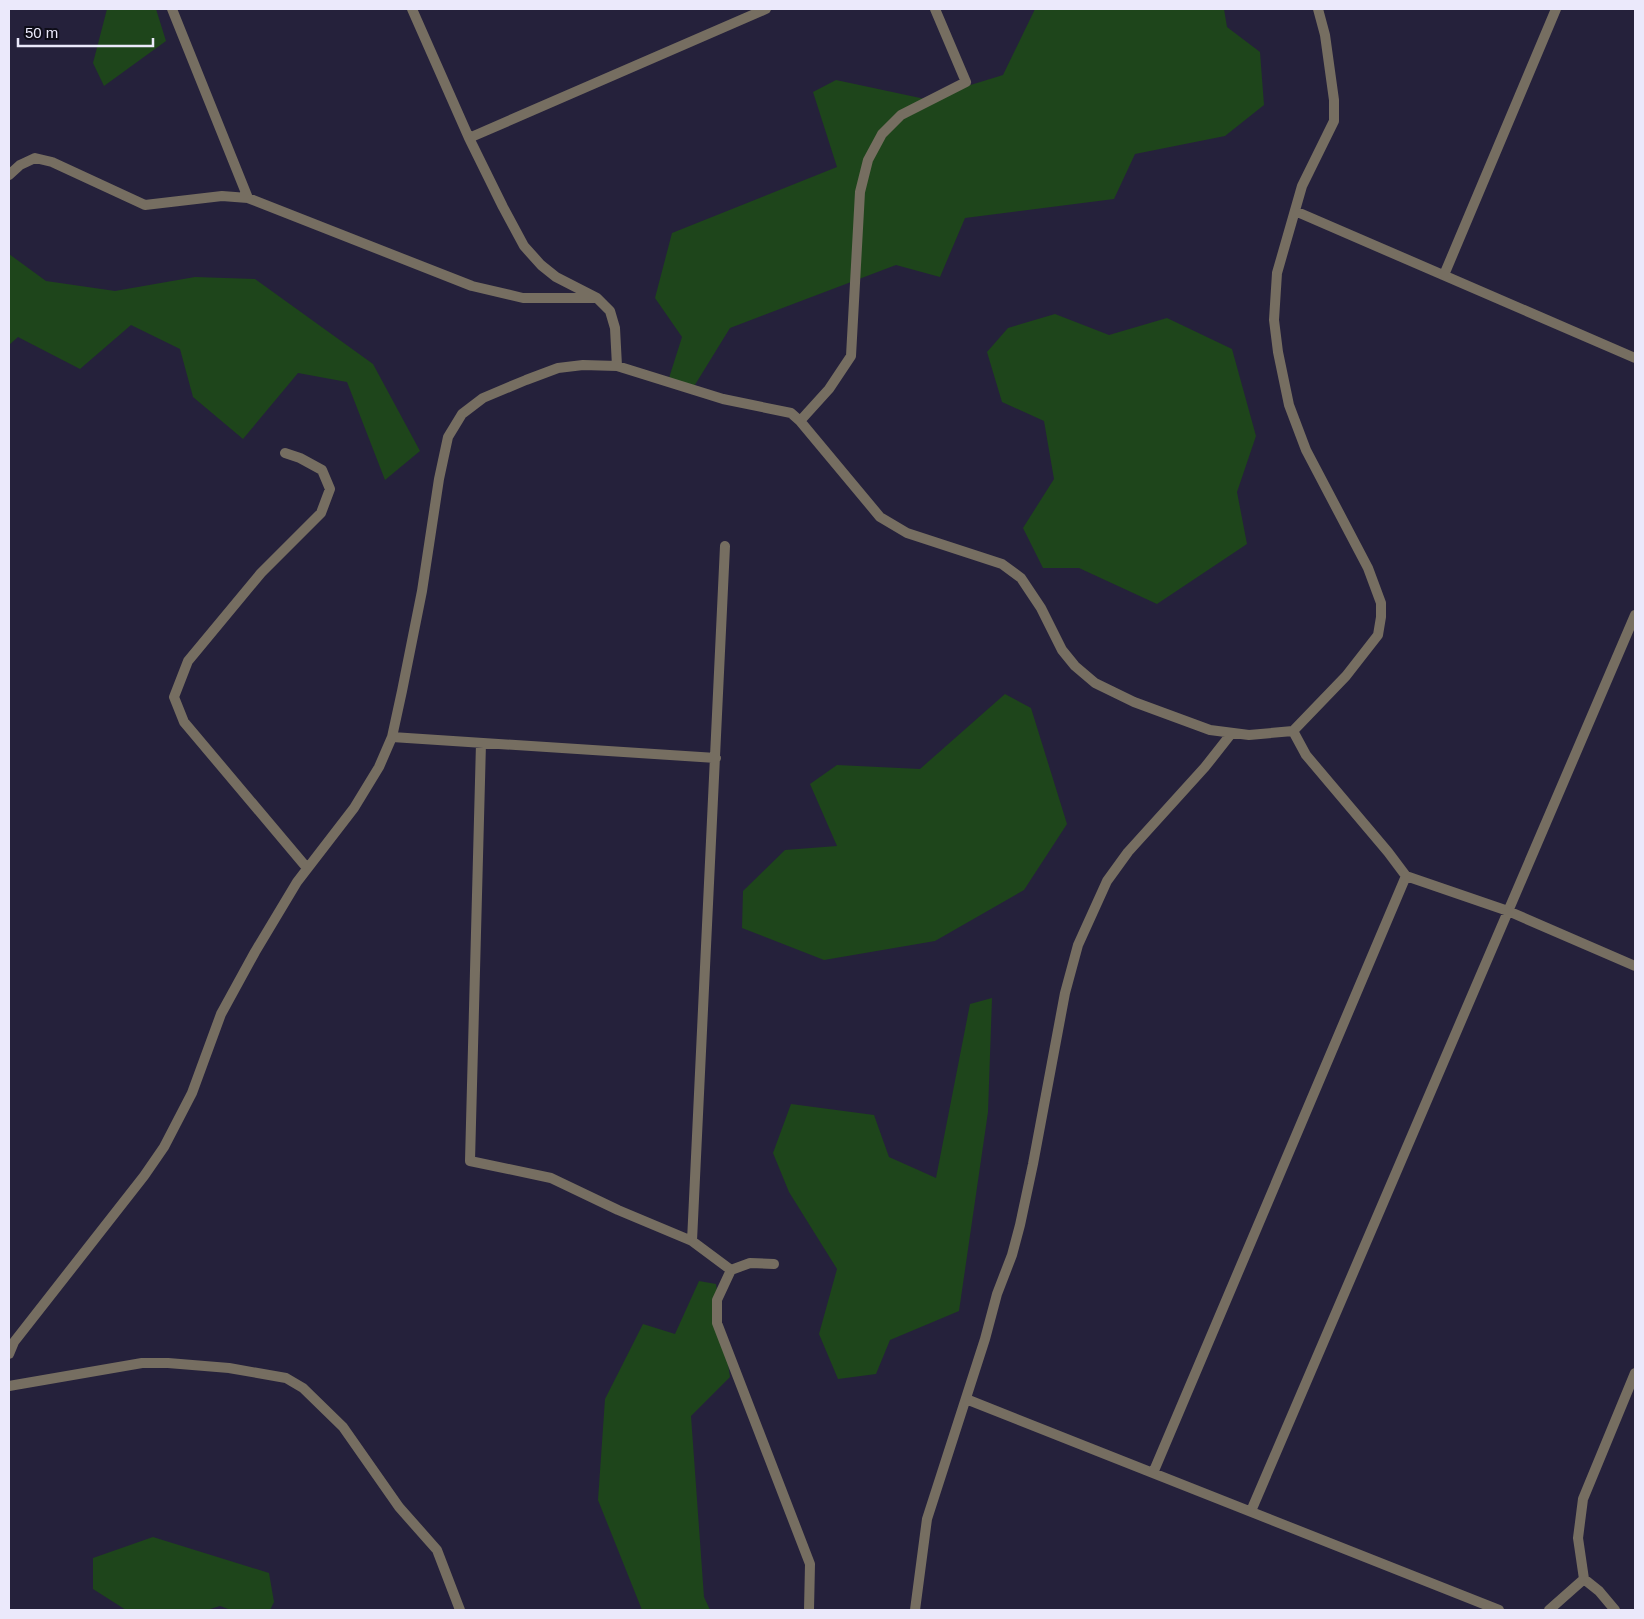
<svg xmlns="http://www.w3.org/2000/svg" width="1644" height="1619" font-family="Helvetica,sans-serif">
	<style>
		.green { fill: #1e451b }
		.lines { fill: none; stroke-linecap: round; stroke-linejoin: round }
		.minor { stroke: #766e61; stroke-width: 10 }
	</style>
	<rect width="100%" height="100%" fill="#25213b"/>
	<!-- green -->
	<path class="green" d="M107,9h49l10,32 -62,45 -11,-23z
		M1035,9h189l3,18 33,25 4,53 -39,31 -90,18 -21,45 -149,19 -25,59 -44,-12 -166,63 -37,60 -24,-10 13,-41 -27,-39 17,-65 165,-66 -24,-75 23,-12 89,19 78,-24z
		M9,254l37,27 69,10 80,-14 60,2 118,85 47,87 -35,29 -38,-98 -49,-9 -55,66 -50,-42 -13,-48 -49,-24 -51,44 -62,-32 -9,8z
		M1055,314l54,21 58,-17 65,31 24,87 -19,56 10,52 -90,60 -78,-36h-36l-20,-40 31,-49 -10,-58 -42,-19 -15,-50 21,-24z
		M1005,694l26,14 36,116 -43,66 -89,51 -111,19 -82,-32 1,-37 42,-41 52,-4 -27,-62 27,-19 83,4z
		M992,998l-4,114 -29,199 -69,29 -14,34 -38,5 -19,-45 18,-65 -48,-77 -16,-39 18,-49 83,11 15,42 47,21 34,-174z
		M699,1281l17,3 14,93 -39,39 13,181 6,13h-68l-44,-110 7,-101 38,-75 32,10z
		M153,1537l116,36 5,29 -4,8h-39l-11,-4 -13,4h-81l-33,-21v-31z"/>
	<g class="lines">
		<!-- minor -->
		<path class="minor" d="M172,9l76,189
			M412,9l57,129 34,69 21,39 17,19 15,12 41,21 13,13 5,17 2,38
			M469,138l297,-129
			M9,175l11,-10 15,-7 17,4 93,43 77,-9 26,2 224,88 51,12h74
			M1295,211l340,147
			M1444,275l112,-266
			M800,421l29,-32 22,-33 9,-164 8,-32 14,-26 19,-19 65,-33 -31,-73
			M285,453l15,5 22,12 8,19 -9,24 -60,60 -73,88 -14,36 10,25 123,146
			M1293,731l13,24 82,97 18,24 102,35 127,55
			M392,737l324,21
			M481,743l-11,418 81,17 67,32 74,31 39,29
			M692,1241l33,-695
			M774,1264l-24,-1 -19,7 -14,30v23l93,241 -1,46
			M9,1354l5,-12 130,-166 20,-29 28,-54 29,-79 34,-62 42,-70 57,-74 25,-41 13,-30 10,-46 20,-100 17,-112 9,-42 14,-23 21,-16 43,-18 32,-12 25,-3 34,1 106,33 68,14 9,8 80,96 27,16 95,31 19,14 20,30 21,42 13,16 20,17 39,19 76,28 39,5 44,-4 53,-55 32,-41 3,-18v-14l-13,-35 -62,-118 -17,-45 -11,-53 -4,-32 3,-47 25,-87 32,-65v-21l-9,-65 -7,-26
			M9,1386l133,-23h26l61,5 57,10 17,10 40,39 56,80 38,43 23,60
			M966,1399l533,211
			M1153,1473l253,-597
			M1251,1511c129,-298 256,-597 384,-896
			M915,1610l12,-91 58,-180 12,-45 15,-39 8,-30 13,-61 32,-171 13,-48 29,-64 21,-29 77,-85 26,-33
			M1549,1610l35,-31
			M1615,1610l-16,-19 -15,-12 -6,-41 5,-39 52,-126"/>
	</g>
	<!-- border -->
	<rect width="1644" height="1619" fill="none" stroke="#ebe9fb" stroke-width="20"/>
	<!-- scale -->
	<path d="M18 38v8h135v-8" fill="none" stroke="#ebe9fb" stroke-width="2.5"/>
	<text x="25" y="38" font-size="15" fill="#ebe9fb" stroke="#0e0d18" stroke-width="4" paint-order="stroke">50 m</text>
</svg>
